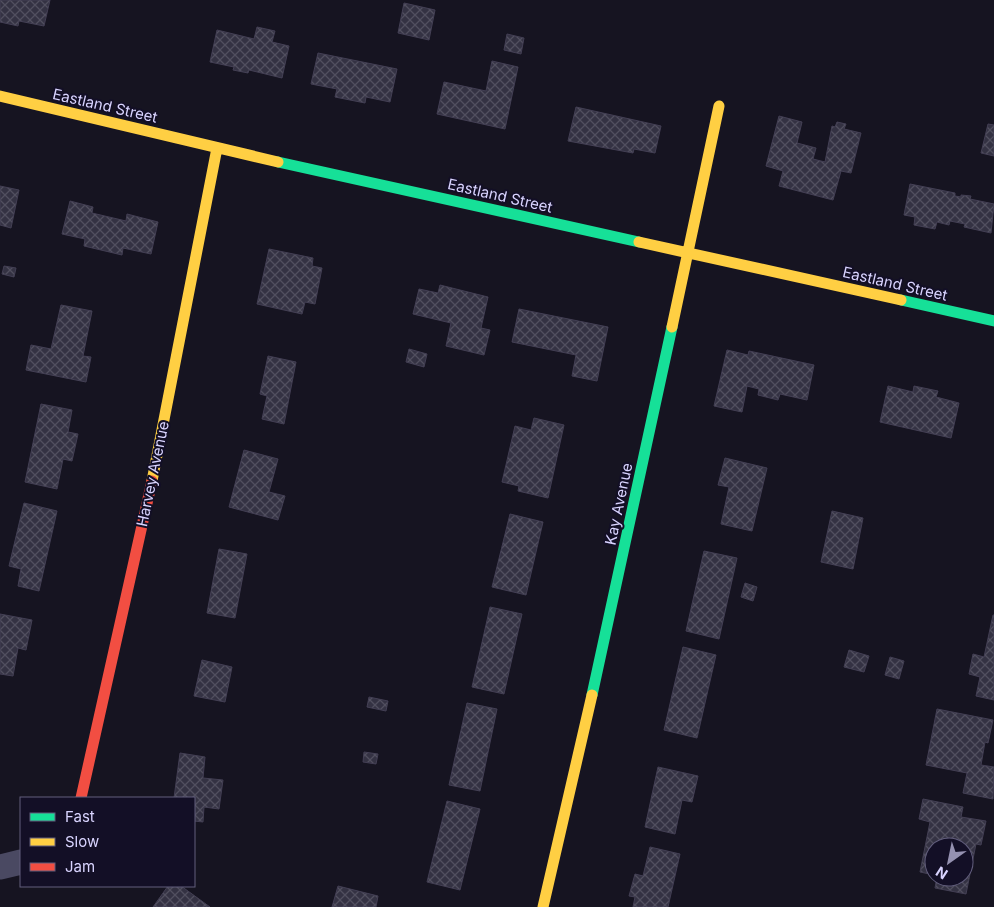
<svg xmlns="http://www.w3.org/2000/svg" width="994" height="907" font-family="Inter,sans-serif">
	<style>
		.building { fill: url(#building-cross-hatch); stroke: #433f54 }
		.lines { fill: none; stroke-linecap: round; stroke-linejoin: round }
		.street { stroke: #4a4962; stroke-width: 25 }
		.fast { stroke: #16e098; stroke-width: 11 }
		.slow { stroke: #ffcf43; stroke-width: 11 }
		.jam { stroke: #f24e42; stroke-width: 11 }
		.labels { text-anchor: middle; stroke-width: 4; stroke-linejoin: round; paint-order: stroke }
		.street-label { font-size: 15px; fill: #d9d4ff; stroke: #130f26 }
	</style>
	<defs>
		<pattern id="building-cross-hatch" width="8" height="8" patternUnits="userSpaceOnUse" patternTransform="scale(1.25)"><rect width="8" height="8" fill="#343243"/><path d="M0 0l8 8M0 8l8-8" fill="none" stroke="#514f5f"/></pattern>
	</defs>
	<rect width="100%" height="100%" fill="#161421"/>
	<!-- building -->
	<path class="building" d="M0,0h50l-6,26 -25,-5 -1,5 -18,-4z
		M404,3l31,7 -6,30 -31,-7z
		M257,27l18,4 -3,11 17,4 -7,32 -33,-8 -1,3 -15,-3 1,-3 -24,-5 7,-32 37,9z
		M507,34l17,4 -3,16 -17,-4z
		M318,53l79,16 -7,33 -24,-5 -1,6 -30,-6 2,-8 -26,-5z
		M492,61l26,6 -13,62 -68,-15 7,-32 42,9z
		M576,107l85,19 -6,27 -21,-4 -1,4 -65,-12z
		M779,116l23,6 -5,21 19,5 -3,11 12,3 7,-36 3,1 2,-5 9,2 -2,5 17,4 -10,40 -10,-2 -8,29 -54,-14 4,-15 -17,-5z
		M988,124l6,1v31l-13,-3z
		M910,184l45,9v3l6,1v-2l10,1 -1,3 24,5 -3,29 -27,-6 1,-3 -15,-3 -1,4 -12,-3 -2,7 -21,-4 1,-8 -11,-2z
		M0,186l19,4 -8,38 -11,-3z
		M70,201l23,6 -1,6 34,8 1,-7 31,8 -7,32 -28,-6 -1,7 -38,-9 1,-7 -23,-5z
		M269,249l44,9 -1,8 10,2 -7,36 -10,-2 -3,12 -45,-10z
		M4,266l12,2 -2,9 -12,-3z
		M440,285l48,12 -7,31 9,2 -6,25 -38,-9 5,-23 -38,-9 6,-25 19,4z
		M61,305l31,6 -9,45 8,1 -5,25 -60,-12 5,-25 20,4z
		M519,309l89,18 -11,54 -25,-5 4,-21 -64,-13z
		M409,349l18,5 -3,13 -18,-5z
		M727,350l21,5 1,-4 65,14 -7,35 -27,-6 -2,6 -20,-5 1,-6 -12,-3 -5,26 -28,-6z
		M268,356l28,6 -12,62 -22,-5 5,-23 -7,-2z
		M888,386l25,6 1,-6 24,5 -2,6 23,6 -8,35 -71,-16z
		M41,404l31,6 -4,22 10,2 -6,27 -9,-2 -6,30 -32,-7z
		M534,418l30,7 -16,73 -30,-7 1,-5 -17,-4 13,-56 16,4z
		M244,450l34,9 -9,33 16,4 -7,24 -49,-13z
		M725,458l42,10 -15,63 -31,-7 8,-37 -11,-2z
		M24,503l33,8 -18,80 -21,-5 3,-17 -12,-3z
		M832,511l31,7 -10,51 -32,-7z
		M510,514l33,8 -17,73 -34,-8z
		M219,549l28,5 -12,64 -28,-5z
		M704,551l33,7 -18,81 -33,-8z
		M745,583l12,4 -4,14 -12,-4z
		M490,607l32,7 -18,80 -32,-7z
		M0,614l32,6 -6,30 -8,-2 -5,28 -13,-2z
		M993,615h1v85l-18,-4 4,-19 -11,-3 4,-20 11,3z
		M683,647l33,8 -19,83 -33,-8z
		M849,650l20,6 -5,16 -20,-5z
		M890,657l14,4 -5,18 -14,-4z
		M202,660l30,7 -7,35 -31,-6z
		M369,697l19,4 -2,10 -19,-4z
		M467,703l30,6 -17,82 -31,-6z
		M937,709l56,11 -5,23 -3,-1 -4,23 13,2 -1,32 -30,-6 4,-20 -41,-8z
		M364,752l14,2 -2,10 -13,-2z
		M180,753l25,4 -2,21 20,2 -4,29 -15,-2 -1,15 -9,-1v-23h-20z
		M658,767l40,9 -6,26 -10,-2 -7,34 -30,-7z
		M923,799l40,8 -2,10 25,4 -5,24 -5,-1 -10,50 -31,-6 2,-11h27v-30h-30v28l-14,-3 10,-50 -11,-3z
		M447,801l33,8 -20,81 -33,-8z
		M650,847l30,7 -12,53h-35l2,-10 -6,-1 6,-22 8,2z
		M168,886h13l29,21h-57z
		M338,886l40,10 -2,11h-44z"/>
	<g class="lines">
		<!-- street -->
		<path class="street" d="M0,867l21,-5"/>
		<!-- fast -->
		<path class="fast" d="M278,162l361,80
			M901,300l93,21
			M592,695l80,-368"/>
		<!-- slow -->
		<path class="slow" d="M0,96l278,66
			M639,242l262,58
			M672,327l47,-221
			M152,481l65,-333
			M543,907l49,-212"/>
		<!-- jam -->
		<path class="jam" d="M81,798l71,-317"/>
	</g>
	<g class="labels">
		<!-- street labels -->
		<g class="street-label">
			<text transform="translate(105 106) rotate(13)" y="5">Eastland Street</text>
			<text transform="translate(500 196) rotate(13)" y="5">Eastland Street</text>
			<text transform="translate(895 284) rotate(13)" y="5">Eastland Street</text>
			<text transform="translate(153 474) rotate(-78)" y="5">Harvey Avenue</text>
			<text transform="translate(619 504) rotate(-78)" y="5">Kay Avenue</text>
		</g>
	</g>
	<!-- legend -->
	<rect x="20" y="797" width="175" height="90" fill="#130f26" stroke="#625e7d"/>
	<rect x="30" y="813" width="25" height="8" fill="#16e098" stroke="#625e7d"/>
	<text x="65" y="822" font-size="15" fill="#d9d4ff">Fast</text>
	<rect x="30" y="838" width="25" height="8" fill="#ffcf43" stroke="#625e7d"/>
	<text x="65" y="847" font-size="15" fill="#d9d4ff">Slow</text>
	<rect x="30" y="863" width="25" height="8" fill="#f24e42" stroke="#625e7d"/>
	<text x="65" y="872" font-size="15" fill="#d9d4ff">Jam</text>
	<!-- north arrow -->
	<g transform="translate(949 862) rotate(213)"><circle r="24" fill="#130f26" stroke="#625e7d"/>
	<path d="M0-4L9 19L0 12L-9 19Z" fill="#9591b1"/>
	<text y="-8" font-size="14" font-weight="bold" text-anchor="middle" fill="#d9d4ff">N</text>
	</g>
</svg>
